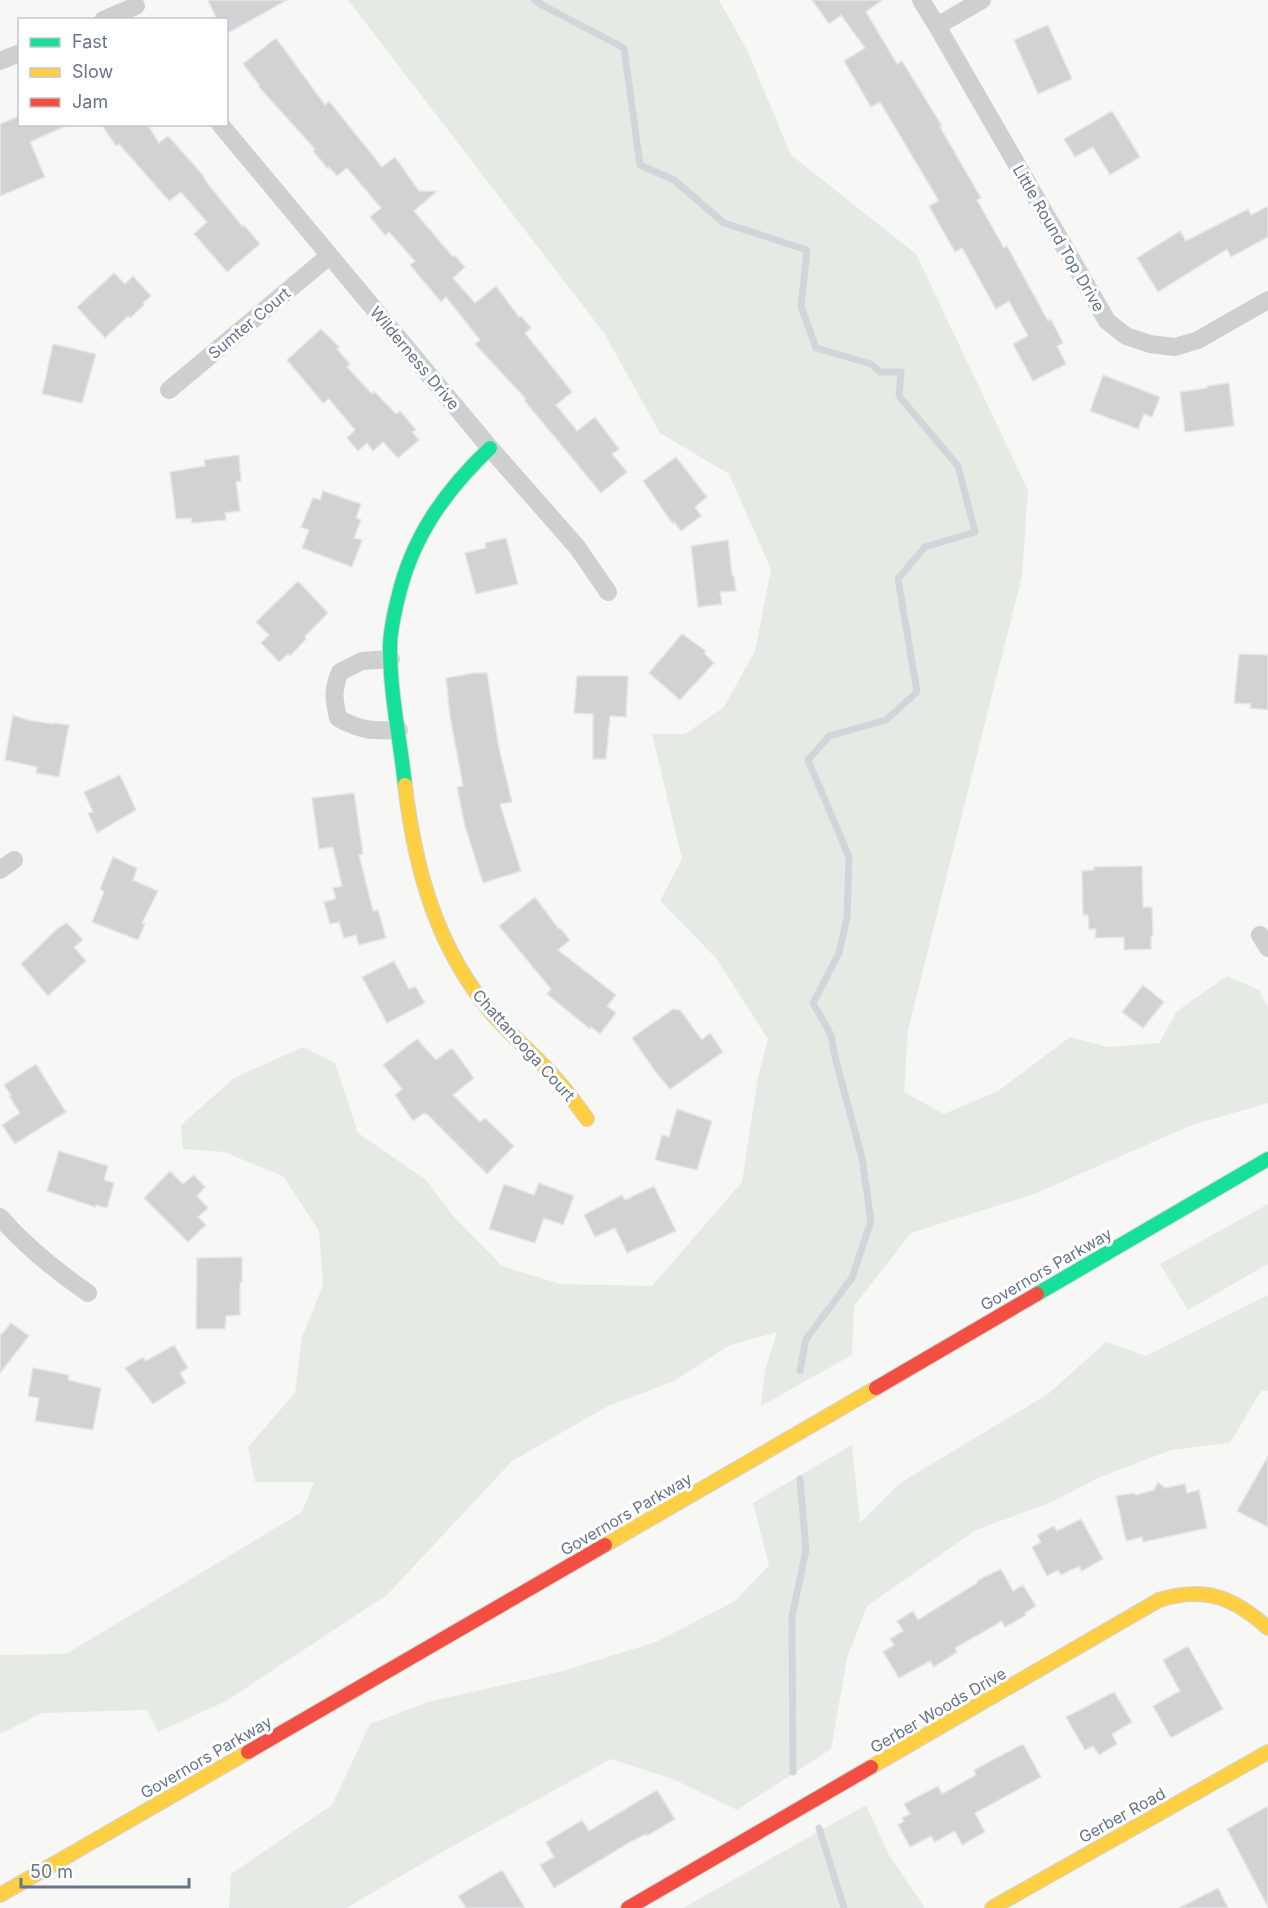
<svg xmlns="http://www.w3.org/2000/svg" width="1268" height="1908" font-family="Inter,sans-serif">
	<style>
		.green { fill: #e6eae4 }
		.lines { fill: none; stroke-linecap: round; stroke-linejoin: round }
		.stream { stroke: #d0d7db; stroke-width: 7 }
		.building { fill: #d1d2d3; stroke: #e6e6e6; stroke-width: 1.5 }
		.fast-casing { stroke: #d3d5d5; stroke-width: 16 }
		.slow-casing { stroke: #d3d5d5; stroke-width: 16 }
		.jam-casing { stroke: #d3d5d5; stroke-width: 16 }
		.street { stroke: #cecfd1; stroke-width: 18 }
		.fast { stroke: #16e098; stroke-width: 14 }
		.slow { stroke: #ffcf43; stroke-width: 14 }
		.jam { stroke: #f24e42; stroke-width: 14 }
		.labels { text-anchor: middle; stroke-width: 6; stroke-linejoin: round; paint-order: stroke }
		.street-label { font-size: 16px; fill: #667587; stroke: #fff }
	</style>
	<rect width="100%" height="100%" fill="#f7f7f6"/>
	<!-- green -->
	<path class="green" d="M348,0h371l29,52 43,103 125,99 112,236 -6,86 -114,454 -4,62 40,22 54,-23 72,-54 38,10 51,-4 18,-32 50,-35 32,14 9,18v95l-76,22 -158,69 -123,39 -57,73 -2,49 -91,51 4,-36 12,-38 -47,13 -56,36 -66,25 -96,55 -125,134 -161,106 -68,31 -11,-22 -105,3 -42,21v-79l66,-1 236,-142 12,-30h-59l-7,-35 47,-54 7,-56 21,-52 -4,-54 -36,-55 -59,-24 -41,-3 -2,-24 53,-47 69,-31 32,16 23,70 68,47 28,37 48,49 58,18 92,2 90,-104 16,-105 10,-38 -52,-81 -56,-57 22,-42 -30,-125h33l39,-27 31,-56 16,-82 -42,-95 -69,-41 -56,-100z
		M1268,1204v60l-80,46 -28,-46z
		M1268,1295v96h-7l-31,52 -59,7 -73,28 -46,24 -76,28 -109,76 -20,52 -16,91 -94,61 -62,-30 -64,-21 -169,93 -96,56h-117l2,-34 101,-69 38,-81 58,-22 131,-30 97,-30 79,-41 34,-36 -16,-62 99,-58 8,78 40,-40 148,-89 58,-52 40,14z
		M866,1805l23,50 36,53h-242z"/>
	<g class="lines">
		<!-- stream -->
		<path class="stream" d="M535,0l7,5 82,43 16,117 34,15 50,43 83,27 -6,56 15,42 55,16 9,8h21l-2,24 59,70 17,66 -50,15 -27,32 19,113 -31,28 -57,16 -21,24 41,97 -2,60 -8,36 -26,50 18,32 4,22 27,101 9,63 -19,57 -46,61 -6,32
			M793,1772l-1,-155 14,-67 -6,-71
			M819,1828l25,80"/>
	</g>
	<!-- building -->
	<path class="building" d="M208,0h79l-61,34v-14h-9z
		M812,0h70l-16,12 31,52 5,-3 40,65 -2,1 41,71 -4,2 27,48 3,-2 41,75 3,-2 12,24 -6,3 9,18 -33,17 -20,-37 15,-8 -19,-35 -13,8 -34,-61 -7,4 -26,-46 10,-5 -59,-99 -9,5 -27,-46 21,-13 -24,-33 -12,9z
		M1048,25l24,54 -34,15 -24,-54z
		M276,38l49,67 4,-4 53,66 13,-10 24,34h18l-23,20 38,45h3l10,11 -12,11 22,25 21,-17 23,31h3l9,11 -6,5 47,59 -16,13 21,26 18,-14 24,32 -7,5 15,18 -26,21 -77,-93 2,-1 -51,-55 5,-4 -34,-43 -5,5 -31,-37 5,-4 -26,-29 -4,3 -15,-18 11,-9 -34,-40 -10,8 -8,-9 -1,2 -15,-18 2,-2 -56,-62 1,-1 -17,-22z
		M1112,111l28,46 -30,18 -17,-28 -18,10 -11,-18z
		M19,116l1,8h50l-40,18 15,35 -45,19v-72z
		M101,124h46l12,19 9,-7 34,38 5,9 36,44 1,-2 16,19 -33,28 -33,-38 13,-12 -26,-30 -12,9 -50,-57 -3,2z
		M1268,206v31l-37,20 -4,-8 -69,43 -21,-34 43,-27 6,10 62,-32 3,6z
		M114,273l11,11 8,-8 18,20 -8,7 1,2 -14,13 -2,-2 -23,22 -28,-31z
		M321,329l18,18 -2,2 13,15 -3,3 25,27 2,-3 22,23 4,-3 16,19 -4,2 7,8 -21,18 -15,-16 -10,9 -6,-8 -9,8 -11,-13 8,-8 -26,-31 -6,4 -36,-43z
		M53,344l43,10 -14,49 -40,-9z
		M1103,375l57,22 -8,20 -8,-3 -6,15 -48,-18z
		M1229,383l5,43 -49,6 -5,-40 27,-4v-2z
		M239,455l2,26 -5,1 4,29 -15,2 1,7 -34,3 -1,-5 -15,1 -6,-47 35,-6 -1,-6z
		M676,457l31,40 -12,10 6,9 -20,15 -7,-9 -1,2 -30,-43z
		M323,491l38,13 -5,14 5,2 -7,18 8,2 -10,27 -50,-19 7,-18 -8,-3 12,-29 7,2z
		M506,538l12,46 -42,10 -11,-41 21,-5 -1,-5z
		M728,540l4,35 2,2 2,14 -16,1 2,12 -24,3 -7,-61z
		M298,581l30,32 -23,23 1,3 -16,17 -2,-2 -9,8 -18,-19 8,-8 -13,-13z
		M682,634l24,17 -2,2 10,10 -34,37 -31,-27z
		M1239,654l29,1v55l-18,-2 1,-4 -17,-1z
		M474,673h13l12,75 13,54 -12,2 21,67 -38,12 -18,-57 -8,-39 6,-1 -13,-70 -4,-38z
		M577,676h51l-2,41 -16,-1 -4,43h-13v-45l-19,-1z
		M13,715l15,5 24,4 2,-1 15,2 -10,52 -23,-4 1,-6 -32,-7z
		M120,775l16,35 -39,23 -9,-20 5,-1 -9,-20z
		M354,793l9,61 -4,1 14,56 5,-1 8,28 -27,7 -3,-10 -12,3 -5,-16 -9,2 -6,-22 12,-3 -3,-11 9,-2 -9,-39 -14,2 -7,-51z
		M113,857l24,11 -4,12 25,11 -16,32 3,1 -7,16 -46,-18 12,-30 -4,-3z
		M1142,866l1,41h9l1,29h-2v13l-27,1v-13l-29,1 1,-9h-7l-1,-14h-5l-1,-44 12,-1v-3z
		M535,897l23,31 3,1 9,11 -12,10 58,45 -9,11 9,7 -16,21 -9,-7 -1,2 -43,-35 4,-5 -52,-63z
		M67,923l16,17 -9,7 12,14 -38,35 -27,-32 37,-36z
		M394,961l15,28 6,-3 10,17 -38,20 -25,-46z
		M1143,985l21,17 -21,26 -21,-16z
		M673,1009l7,1 22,30 8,-7 13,19 -53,37 -15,-18 -23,-33z
		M417,1039l19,21 16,-12 22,30 -21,17 27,27 5,-4 29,28 -27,28 -59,-59 -4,-2 -11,8 -18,-26 7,-6 -19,-24z
		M36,1064l30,48 -51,32 -13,-19 18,-12 -11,-17 2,-1 -7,-10z
		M677,1109l35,12 -15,49 -42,-10 7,-25 7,2z
		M59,1151l49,15 -4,14 10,3 -7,25 -11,-3 -1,2 -48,-16z
		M170,1171l13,13 11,-9 11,12 -8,9 11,12 -10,9 8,8 -18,17 -44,-44z
		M539,1183l35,13 -11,29 -19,-7 -9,25 -46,-14 15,-45 30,11z
		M654,1186l22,45 -49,22 -12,-25 -20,9 -11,-22 38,-20 3,5z
		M242,1257v25h-2v33l-14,1 -1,13h-29l1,-71z
		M11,1323l18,13 -29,37v-37z
		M174,1345l14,23 -8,5 6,10 -33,21 -28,-36 18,-11 3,4z
		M33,1368l36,7 -1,5 33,8 -8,42 -58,-9 4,-23 -11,-2z
		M1268,1456v71l-31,-16z
		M1158,1482l7,6 20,-4 2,9 12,-3 8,38 -64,14 -1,-5 -16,4 -10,-45 18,-3 2,2 18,-5z
		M1081,1519l22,40 -21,12 -3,-5 -18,9 -3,-5 -11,6 -15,-29 9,-5 -4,-7 17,-9 3,5z
		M1001,1569l12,22 10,-6 13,21 -11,7 1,2 -21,12 -3,-6 -47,27 2,4 -23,15 -4,-6 -31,17 -16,-26 11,-7 -4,-6 13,-8 -6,-10 16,-10 5,9 59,-37 1,-3z
		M1188,1646l35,63 -52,29 -18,-32 27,-15 -17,-31z
		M1114,1692l18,30 -20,12 5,10 -18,11 -6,-9 -8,4 -19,-33z
		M1023,1744l18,33 -66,36 10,19 -23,13 -7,-14 -20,11 -4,-6 -21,11 -12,-22 6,-4 -2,-3 8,-4 -6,-10 34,-18 4,8 34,-19 -2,-5z
		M657,1790l18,29 -28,17 -1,-2 -16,8 -76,46 -14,-23 14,-8 -8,-15 36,-22 7,11z
		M1268,1806v101l-41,-78z
		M502,1870l23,38h-59l-8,-12z
		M1218,1888l10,20h-49z"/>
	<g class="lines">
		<!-- fast casing -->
		<g class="fast-casing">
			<path id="fast" d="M405,785c-5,-46 -15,-92 -15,-137 0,-17 4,-34 8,-50 14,-61 47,-107 92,-150
				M1037,1294l231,-135"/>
		</g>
		<!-- slow casing -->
		<g class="slow-casing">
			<path id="slow" d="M405,785c10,85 32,165 90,232 16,18 35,34 52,52 15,15 28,33 40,50
				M605,1545l271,-157
				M871,1767l288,-167c46,-14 74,-3 109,28
				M0,1895l248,-143
				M992,1908l276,-156"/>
		</g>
		<!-- jam casing -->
		<g class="jam-casing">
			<path id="jam" d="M876,1388l161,-94
				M248,1752l357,-207
				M628,1908l243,-141"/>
		</g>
		<!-- street -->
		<path class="street" d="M921,0l16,26 170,295 19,15 24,8 25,3 23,-7 70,-40
			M103,20l33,-14
			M937,26l45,-26
			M0,61l20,-8
			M220,124l270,324 87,99 31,45
			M169,390l160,-134
			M391,659l-29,2 -22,11c-8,19 -6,27 -2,46 23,13 35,13 61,12
			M0,870l14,-10
			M1260,935l8,13
			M0,1217c26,30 56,54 88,76"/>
		<!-- fast -->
		<use href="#fast" class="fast"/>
		<!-- slow -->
		<use href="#slow" class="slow"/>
		<!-- jam -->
		<use href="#jam" class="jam"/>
	</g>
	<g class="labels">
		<!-- street labels -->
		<g class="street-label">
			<text transform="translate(1059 238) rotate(60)" y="6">Little Round Top Drive</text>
			<text transform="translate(249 323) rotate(-40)" y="6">Sumter Court</text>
			<text transform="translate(415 358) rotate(50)" y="6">Wilderness Drive</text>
			<text transform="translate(524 1045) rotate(48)" y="6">Chattanooga Court</text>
			<text transform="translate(1046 1269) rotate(-30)" y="6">Governors Parkway</text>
			<text transform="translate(626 1514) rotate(-30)" y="6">Governors Parkway</text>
			<text transform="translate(938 1710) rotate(-30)" y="6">Gerber Woods Drive</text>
			<text transform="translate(206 1757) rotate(-30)" y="6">Governors Parkway</text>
			<text transform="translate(1122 1815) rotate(-29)" y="6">Gerber Road</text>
		</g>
	</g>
	<!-- legend -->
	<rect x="18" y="18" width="210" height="108" fill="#ffffff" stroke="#c2c8cf" stroke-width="1.5"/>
	<rect x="30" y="38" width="30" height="9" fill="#16e098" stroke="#c2c8cf" stroke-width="1.5"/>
	<text x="72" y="48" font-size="18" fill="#667587">Fast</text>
	<rect x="30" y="68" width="30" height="9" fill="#ffcf43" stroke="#c2c8cf" stroke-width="1.5"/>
	<text x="72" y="78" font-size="18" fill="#667587">Slow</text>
	<rect x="30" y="98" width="30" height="9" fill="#f24e42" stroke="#c2c8cf" stroke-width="1.5"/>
	<text x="72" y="108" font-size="18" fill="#667587">Jam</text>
	<!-- scale -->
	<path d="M21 1878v9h168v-9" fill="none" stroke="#667587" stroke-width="3"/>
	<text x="30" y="1878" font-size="18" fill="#667587" stroke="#ffffff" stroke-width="4.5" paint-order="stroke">50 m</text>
</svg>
